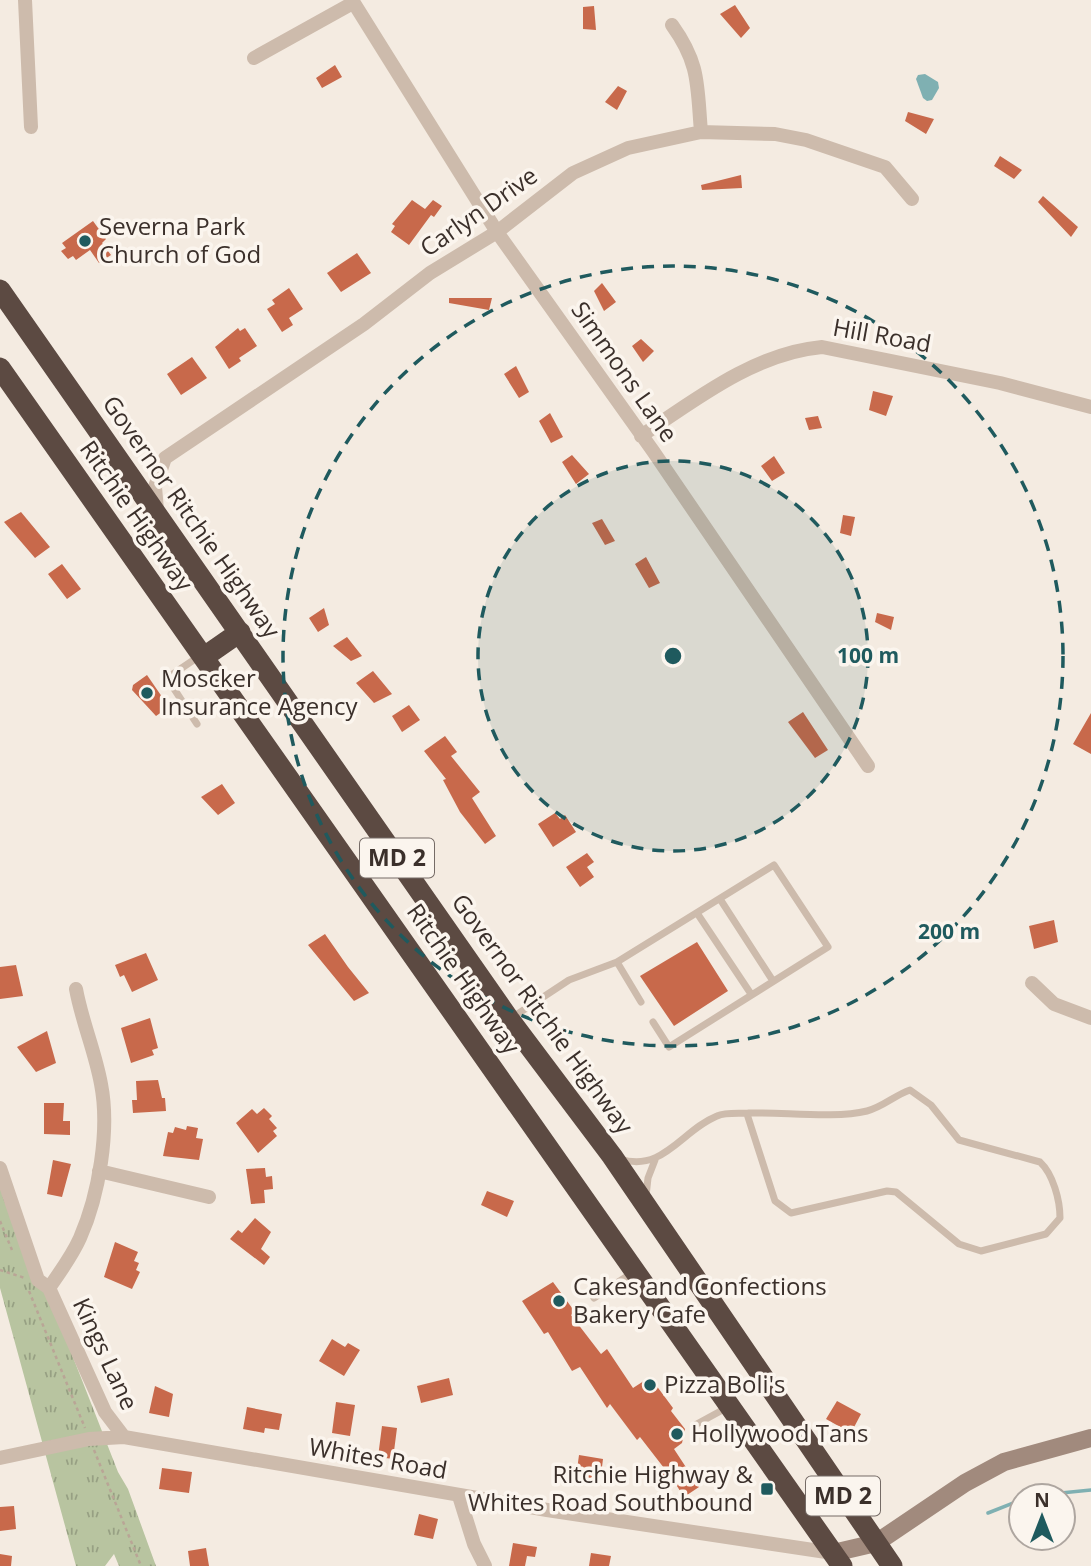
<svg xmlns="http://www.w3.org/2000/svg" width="1091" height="1566" font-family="'Open Sans',sans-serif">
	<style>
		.park { fill: url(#park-tufts) }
		.water { fill: #7fb0b2 }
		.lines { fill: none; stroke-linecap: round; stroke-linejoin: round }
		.stream { stroke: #7fb0b2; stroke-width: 3.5 }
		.building { fill: #c8694b }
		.path { stroke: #b9a596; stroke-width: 2.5; stroke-dasharray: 3.5 3.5; stroke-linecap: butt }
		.lane { stroke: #cdbbac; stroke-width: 7 }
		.street { stroke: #cdbbac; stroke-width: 14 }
		.secondary { stroke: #a18a7d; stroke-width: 18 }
		.highway { stroke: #5c4a42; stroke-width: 21 }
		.ring { fill: none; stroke: #1f5a5e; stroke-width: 3.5; stroke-dasharray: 12 9 }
		.poi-dot { fill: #1f5a5e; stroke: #fbf5ee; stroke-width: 2.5 }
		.labels { text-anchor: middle; stroke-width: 7; stroke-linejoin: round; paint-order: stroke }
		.shield { fill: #fbf5ee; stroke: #756b66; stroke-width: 2 }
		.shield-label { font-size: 23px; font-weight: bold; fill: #3b302b }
		.street-label { font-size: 24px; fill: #3b302b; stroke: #fbf5ee }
		.poi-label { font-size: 24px; fill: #3b302b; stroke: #fbf5ee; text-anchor: start }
		.centre { fill: #1f5a5e; stroke: #fbf5ee; stroke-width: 3.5 }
		.ring-label { font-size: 21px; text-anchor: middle; font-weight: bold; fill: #1f5a5e; stroke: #fbf5ee; stroke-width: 7; stroke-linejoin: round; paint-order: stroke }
	</style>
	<defs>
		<pattern id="park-tufts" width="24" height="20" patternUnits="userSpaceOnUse" patternTransform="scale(1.75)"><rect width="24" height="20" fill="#b8c4a0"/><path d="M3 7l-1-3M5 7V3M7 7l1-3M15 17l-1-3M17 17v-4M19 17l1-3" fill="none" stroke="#97a083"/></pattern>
	</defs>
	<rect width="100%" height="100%" fill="#f4ebe1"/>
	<!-- park -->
	<path class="park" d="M0,1171l118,301 10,17 28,77h-37l-5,-12 -9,12h-29l-76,-278z"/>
	<!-- water -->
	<path class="water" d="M925,74l13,8 1,6 -7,12 -5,1 -4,-3 -7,-19 2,-4z"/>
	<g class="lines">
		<!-- stream -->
		<path class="stream" d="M1031,1496l60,-6
			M988,1513l33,-13"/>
	</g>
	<!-- building -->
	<path class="building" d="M735,5l15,23 -9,10 -21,-24z
		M594,6l2,24 -13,-1v-22z
		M335,65l7,12 -20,11 -6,-10z
		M618,86l9,5 -10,19 -12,-8z
		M908,112l26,7 -8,15 -21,-13z
		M1000,156l22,14 -8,9 -20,-13z
		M741,175l1,13 -40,2 -1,-5z
		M1043,196l35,31 -7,10 -33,-35z
		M412,200l13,9 8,-9 9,6 -8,11 -3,-2 -22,30 -18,-13 4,-6 -3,-2z
		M93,221l13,18 -4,4 9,12 -12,8 -9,-13 -14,10 -3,-4 -5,3 -7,-8 5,-3 -4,-5z
		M357,253l14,20 -30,19 -14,-19z
		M602,283l14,19 -12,9 -10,-20z
		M289,288l14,21 -14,9 4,7 -11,7 -15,-23 8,-5 -3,-4z
		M449,298h43l-3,12 -40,-7z
		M238,328l2,3 5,-3 12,18 -18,12 2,3 -12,8 -14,-22z
		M641,339l13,12 -11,11 -11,-16z
		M192,357l15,21 -26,17 -14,-21z
		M516,366l13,26 -10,6 -15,-24z
		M873,391l20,5 -7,20 -17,-6z
		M550,413l13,24 -12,6 -12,-22z
		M818,416l4,12 -13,2 -4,-12z
		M572,455l17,19 -13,10 -14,-22z
		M774,456l11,17 -13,8 -11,-15z
		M21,512l29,35 -15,11 -31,-36z
		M843,515l12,2 -4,19 -11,-3z
		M602,519l13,22 -10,4 -13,-22z
		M646,557l14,26 -11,5 -14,-24z
		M62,564l19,25 -14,10 -19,-25z
		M324,608l5,17 -11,7 -9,-14z
		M877,613l17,4 -3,13 -16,-8z
		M347,637l15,19 -11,5 -18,-15z
		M373,671l19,23 -18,9 -18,-20z
		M147,675l22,32 -13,9 -24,-26 1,-5z
		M409,705l11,15 -18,12 -10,-16z
		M803,712l25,38 -13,8 -27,-36z
		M1091,713v41l-18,-10z
		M445,736l12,16 -6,4 29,36 -8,6 24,38 -11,8 -25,-32 -17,-32 3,-1 -22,-28z
		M222,784l13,19 -17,12 -17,-18z
		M555,813l5,6 5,-4 11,17 -23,15 -15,-23z
		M587,853l7,9 -7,5 7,10 -14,10 -14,-20z
		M1054,920l4,22 -24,7 -5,-23z
		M325,934l23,33 21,26 -15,8 -46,-56z
		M697,942l31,49 -54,35 -34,-50z
		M146,953l12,27 -26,12 -8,-17 -4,2 -5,-12z
		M16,965l7,31 -23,3v-32z
		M150,1018l8,30 -6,2 2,5 -23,8 -10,-35z
		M47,1031l9,32 -20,9 -19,-25z
		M158,1080l4,18h3l1,13 -33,2 -1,-13h5l-1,-19z
		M44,1103h20l-1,18h7v14l-26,-1z
		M264,1108l8,8 -3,3 8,9 -4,3 4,5 -19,17 -22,-30 16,-14 5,5z
		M187,1126l11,2 -2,10 7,1 -4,21 -36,-4 5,-24 5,1 2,-6 11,3z
		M53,1160l18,4 -9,33 -15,-3z
		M265,1168l1,9 6,-1 1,13 -9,1 1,13 -14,1 -5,-35z
		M487,1191l27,10 -7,16 -26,-12z
		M255,1218l16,14 -10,17 9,8 -6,8 -34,-26 8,-9 4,3z
		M115,1242l23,10 -4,9 5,2 -3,7 4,2 -8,17 -28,-12z
		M553,1282l22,30 -4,3 30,39 6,-5 26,39 17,-11 23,31 -2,3 14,18 -3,14 -8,6 25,38 -15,10 -9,-14 -6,4 -10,-15 5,-4 -24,-31 -3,3 -27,-36 -3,4 -27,-41 -8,4 -24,-39 -4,2 -22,-33z
		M332,1339l13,8 3,-4 12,7 -16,26 -25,-15z
		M449,1378l4,17 -32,8 -4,-17z
		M155,1386l18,8 -4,23 -20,-4z
		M837,1401l24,13 -10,19 -25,-14z
		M336,1402l19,3 -5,31 -18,-3z
		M247,1407l35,7 -3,16 -14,-2 -1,5 -21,-4z
		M382,1426l15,2 -4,31 -15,-2z
		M579,1455l24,4 -3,24 -24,-6z
		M162,1468l30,4 -3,21 -30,-4z
		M14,1506l2,23 -16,2v-24z
		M419,1514l19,5 -5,20 -19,-4z
		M513,1543l24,4 -2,10 -8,-1 -2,10h-16z
		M206,1548l3,18h-19l-2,-15z
		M591,1553l20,3 -2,10h-20z
		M0,1554l12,2 -1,10h-11z"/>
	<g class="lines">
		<!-- path -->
		<path class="path" d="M0,1221l12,29
			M0,1270l25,8
			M29,1291l56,137
			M94,1450l47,116"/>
		<!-- lane -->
		<path class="lane" d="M197,724l-30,-46 31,-21
			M720,899l53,82
			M697,913l54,81
			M617,962l24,40
			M510,1019l59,-39 48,-18 157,-97 54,82 -159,100 -16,-25
			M620,1159c43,14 62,-29 97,-43 9,-4 23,-2 32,-3 35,-1 86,6 118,-2 16,-4 28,-16 43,-21l21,15 28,35 81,22c13,12 20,38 20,56l-14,16 -65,17 -22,-7 -63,-52 -9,-1 -96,22 -16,-12 -28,-87
			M646,1196l2,-18 7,-18
			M594,1298l38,-25
			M695,1425l33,-18"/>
		<!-- street -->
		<path class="street" d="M25,0l6,127
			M352,0l145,232 156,219 215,315
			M672,25c28,39 25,60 29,107
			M254,58l99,-55
			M641,436c55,-37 114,-83 181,-89l178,36 91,24
			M157,510l-2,-23 10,-29 199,-134 66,-51 67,-41 76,-59 55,-25 73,-16 74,2 31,6 79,27 27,32
			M1032,983l22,21 37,14
			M0,1168l38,112 11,8 56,124 19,25
			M99,1171l110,26
			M49,1288c11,-16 23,-32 31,-50 19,-43 30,-108 21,-154 -6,-33 -19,-62 -25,-95
			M0,1458l89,-19 35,-2 423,73 286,43
			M459,1496l15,48 11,22"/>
		<!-- secondary -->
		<path class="secondary" d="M833,1553l43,-10 89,-60 39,-21 87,-24"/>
		<!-- highway -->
		<path class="highway" d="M0,290l509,729 103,137 280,410
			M0,368l842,1198
			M204,657l36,-25"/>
	</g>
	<!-- distance rings -->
	<circle cx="673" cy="656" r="195" fill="#1f5a5e" fill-opacity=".12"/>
	<g class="ring">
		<circle cx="673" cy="656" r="195"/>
		<circle cx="673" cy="656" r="390"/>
	</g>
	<!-- markers -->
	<g class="poi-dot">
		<circle cx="85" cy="241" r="7"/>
		<circle cx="147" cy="693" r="7"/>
		<circle cx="559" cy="1301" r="7"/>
		<circle cx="650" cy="1385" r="7"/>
		<circle cx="677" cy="1434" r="7"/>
		<rect x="760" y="1482" width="14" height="14" rx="3.5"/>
	</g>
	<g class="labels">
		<!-- shield labels -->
		<g class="shield">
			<rect x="360" y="838.5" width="74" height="39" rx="5"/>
			<rect x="806" y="1476.5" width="74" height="39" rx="5"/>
		</g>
		<g class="shield-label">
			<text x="397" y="866">MD 2</text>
			<text x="843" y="1504">MD 2</text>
		</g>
		<!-- street labels -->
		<g class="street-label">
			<text transform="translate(479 212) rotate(-35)" y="8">Carlyn Drive</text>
			<text transform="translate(882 336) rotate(10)" y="8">Hill Road</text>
			<text transform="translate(624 372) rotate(55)" y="8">Simmons Lane</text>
			<text transform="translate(136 516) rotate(55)" y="8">Ritchie Highway</text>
			<text transform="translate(191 517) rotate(55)" y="8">Governor Ritchie Highway</text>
			<text transform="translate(463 979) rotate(55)" y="8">Ritchie Highway</text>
			<text transform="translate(542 1014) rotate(54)" y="8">Governor Ritchie Highway</text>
			<text transform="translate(105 1354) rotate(65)" y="8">Kings Lane</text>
			<text transform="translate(378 1459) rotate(10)" y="8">Whites Road</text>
		</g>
		<!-- poi labels -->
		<g class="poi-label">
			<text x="99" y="235">Severna Park<tspan x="99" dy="28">Church of God</tspan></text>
			<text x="161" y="687">Moscker<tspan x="161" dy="28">Insurance Agency</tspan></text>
			<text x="573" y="1295">Cakes and Confections<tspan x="573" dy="28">Bakery Cafe</tspan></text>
			<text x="664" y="1393">Pizza Boli's</text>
			<text x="691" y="1442">Hollywood Tans</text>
			<text x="753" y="1483" text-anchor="end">Ritchie Highway &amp;<tspan x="753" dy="28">Whites Road Southbound</tspan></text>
		</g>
	</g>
	<circle cx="673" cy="656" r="10" class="centre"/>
	<g class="ring-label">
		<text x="868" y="663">100 m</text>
		<text x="949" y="939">200 m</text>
	</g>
	<!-- north arrow -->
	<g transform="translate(1042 1517)"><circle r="33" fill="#fbf5ee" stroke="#aea6a0" stroke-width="2"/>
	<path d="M0-5L12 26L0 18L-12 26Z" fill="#1f5a5e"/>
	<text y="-10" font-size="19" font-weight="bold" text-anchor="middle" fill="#3b302b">N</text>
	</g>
</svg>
